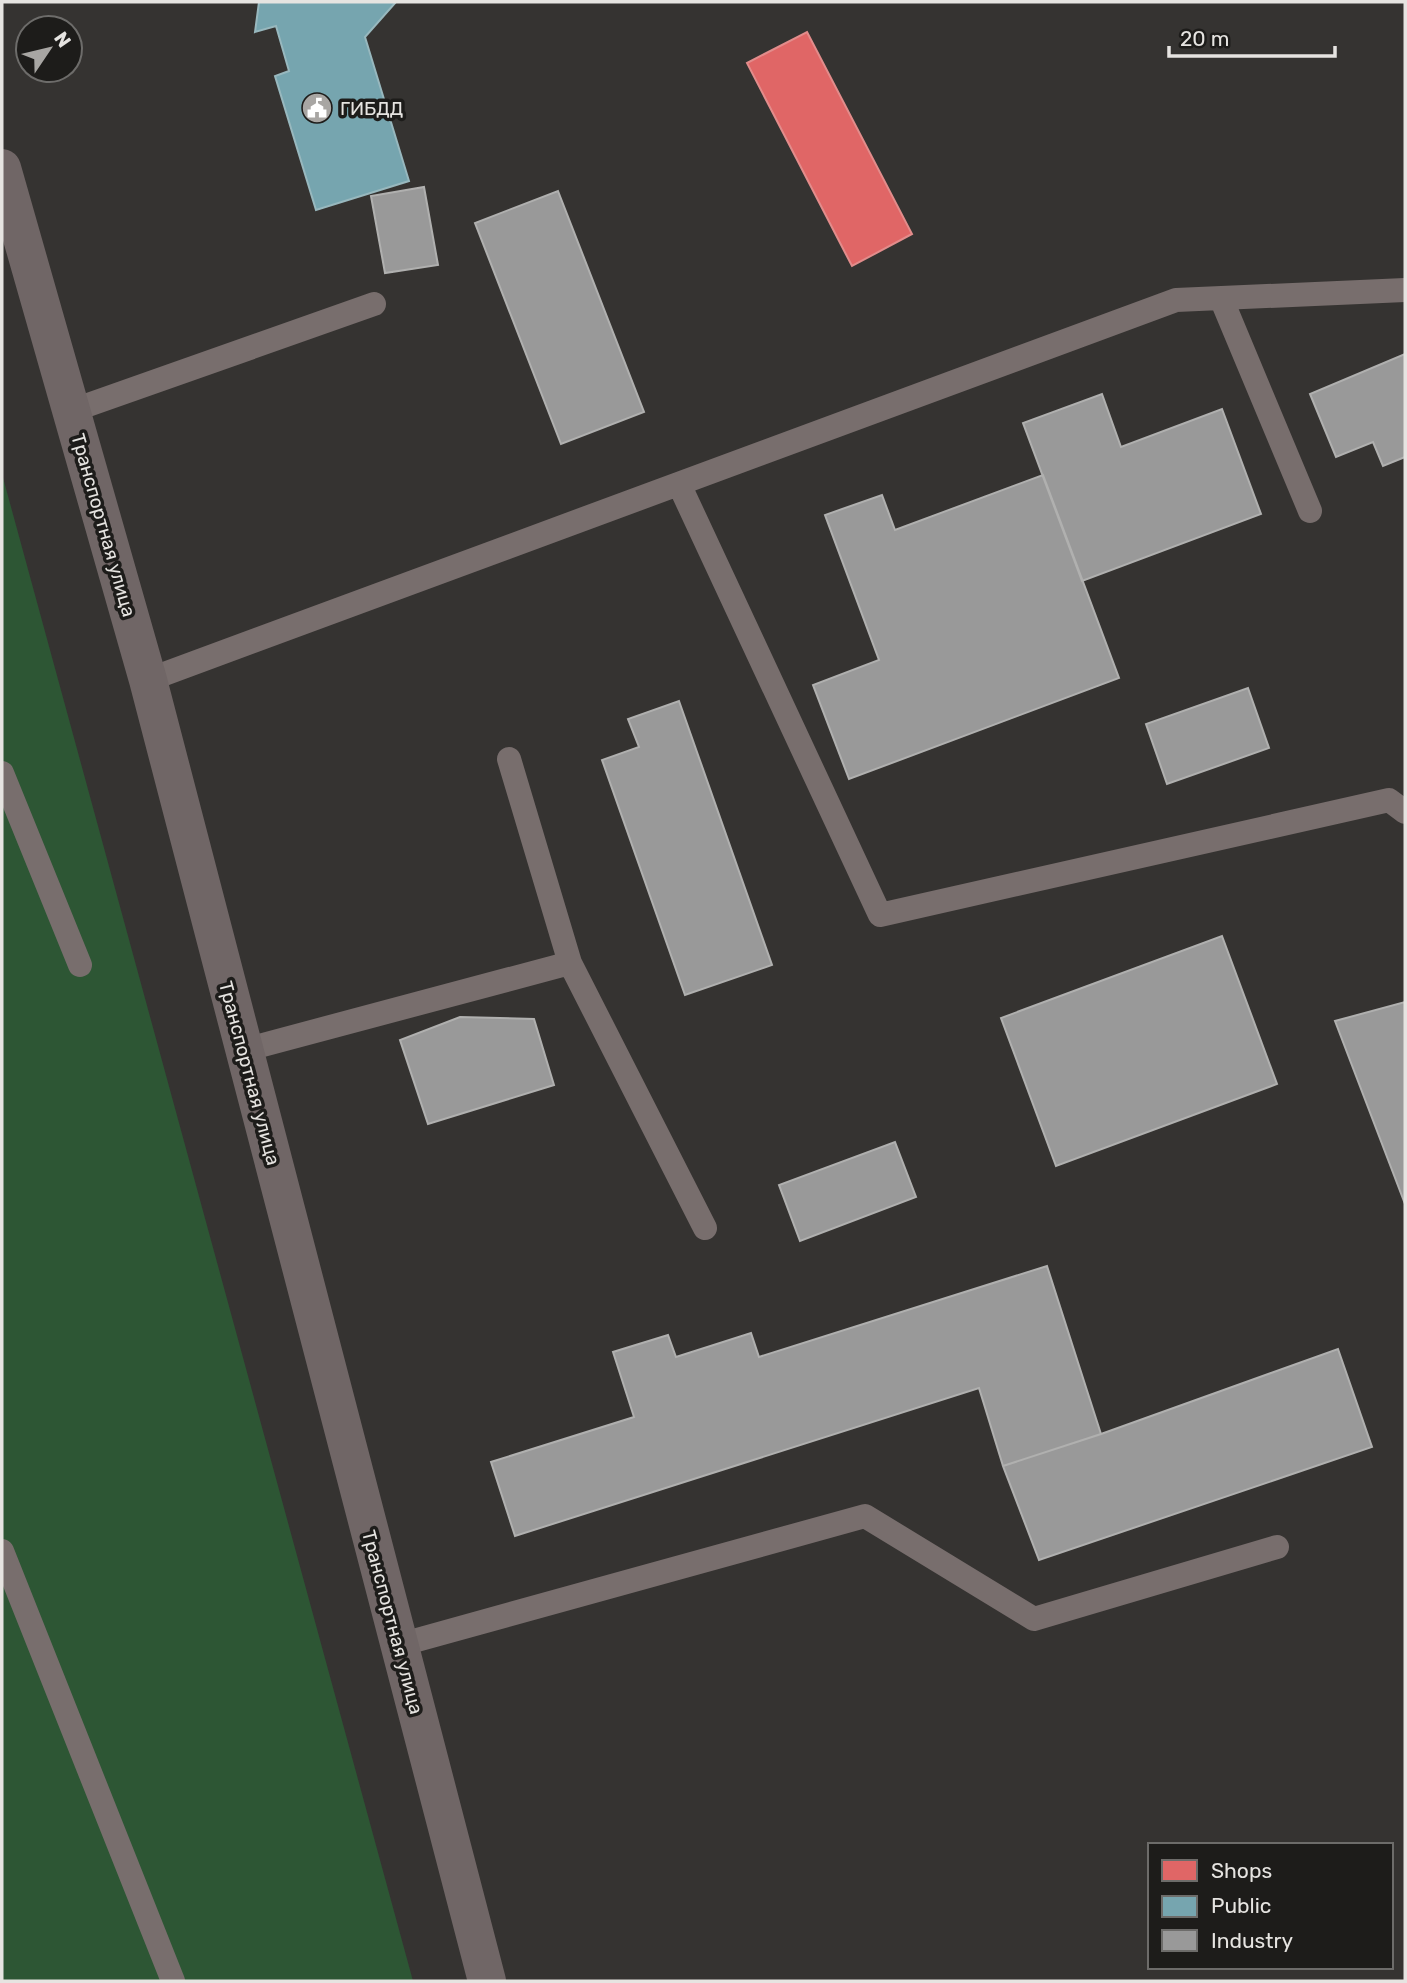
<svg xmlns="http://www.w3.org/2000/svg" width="1407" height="1983" font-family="Rubik,sans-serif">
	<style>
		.green { fill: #2d5634 }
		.shops { fill: #e06666; stroke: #e28c8b; stroke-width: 2 }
		.public { fill: #76a5af; stroke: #98b8be; stroke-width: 2 }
		.industry { fill: #999; stroke: #b0b0af; stroke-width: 2 }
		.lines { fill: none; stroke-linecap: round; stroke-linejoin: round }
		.lane { stroke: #786e6d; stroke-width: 24 }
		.secondary { stroke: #706666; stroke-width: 38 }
		.labels { text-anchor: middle; stroke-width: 7; stroke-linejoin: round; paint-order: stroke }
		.poi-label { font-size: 19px; fill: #e6e4e1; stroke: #1d1c1a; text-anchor: start }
		.street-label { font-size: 19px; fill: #e6e4e1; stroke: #1d1c1a }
	</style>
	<rect width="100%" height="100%" fill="#353331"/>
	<!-- green -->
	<path class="green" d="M2,474l411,1507h-411z"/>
	<!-- shops -->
	<path class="shops" d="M807,32l105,202 -60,32 -105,-203z"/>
	<!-- public -->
	<path class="public" d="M259,2h137l-31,35 44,144 -93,29 -41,-134 14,-5 -13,-45 -21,6z"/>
	<!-- industry -->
	<path class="industry" d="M424,187l14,78 -53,8 -14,-77z
		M558,191l86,221 -83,32 -86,-221z
		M1405,354v103l-22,9 -10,-24 -37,15 -26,-63z
		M1102,394l19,53 101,-38 39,105 -179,67 -59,-158z
		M1043,475l76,203 -270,101 -36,-94 66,-25 -54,-145 57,-20 13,35z
		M1248,688l21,60 -102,36 -21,-60z
		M679,701l93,264 -87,30 -83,-235 37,-13 -11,-28z
		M1222,936l55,148 -221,82 -55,-148z
		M1405,1002v202l-70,-183z
		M460,1017l74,2 20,66 -126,39 -28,-84z
		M895,1142l21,55 -116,44 -21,-56z
		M1047,1266l54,168 -98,32 -24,-78 -464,148 -24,-74 143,-45 -21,-65 55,-17 8,22 75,-24 8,24z
		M1338,1349l34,98 -333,113 -36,-94 98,-32z"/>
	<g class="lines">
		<!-- lane -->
		<path class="lane" d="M1221,298l89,213
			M71,411l303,-107
			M679,484l201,431 509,-115 16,12
			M148,680l1028,-380 229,-10
			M2,773l78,192
			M570,963l135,265
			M244,1050l326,-87 -61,-204
			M2,1551l171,430
			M399,1645l466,-129 169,103 243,-72"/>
		<!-- secondary -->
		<path class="secondary" d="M2,168l146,512 339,1301"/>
	</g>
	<!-- icons -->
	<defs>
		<g id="civic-disc" transform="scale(1.575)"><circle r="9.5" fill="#a8a6a3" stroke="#1d1c1a"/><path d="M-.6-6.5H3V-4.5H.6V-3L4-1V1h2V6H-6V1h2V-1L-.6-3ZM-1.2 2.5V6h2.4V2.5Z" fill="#fff"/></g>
	</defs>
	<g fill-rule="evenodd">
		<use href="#civic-disc" x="317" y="108"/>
	</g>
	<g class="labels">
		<!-- poi labels -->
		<g class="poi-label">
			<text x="340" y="115">ГИБДД</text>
		</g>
		<!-- street labels -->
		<g class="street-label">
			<text transform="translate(104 525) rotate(74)" y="7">Транспортная улица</text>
			<text transform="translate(250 1073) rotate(75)" y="7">Транспортная улица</text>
			<text transform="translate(393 1622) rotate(75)" y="7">Транспортная улица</text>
		</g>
	</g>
	<!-- border -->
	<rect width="1407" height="1983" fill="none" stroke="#e6e4e1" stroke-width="7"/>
	<!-- legend -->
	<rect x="1148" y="1843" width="245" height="126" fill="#1d1c1a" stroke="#6d6c6a" stroke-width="2"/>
	<rect x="1162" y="1860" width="35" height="21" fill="#e06666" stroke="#6d6c6a" stroke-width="2"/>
	<text x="1211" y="1878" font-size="21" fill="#e6e4e1">Shops</text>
	<rect x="1162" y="1896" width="35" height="21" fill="#76a5af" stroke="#6d6c6a" stroke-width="2"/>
	<text x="1211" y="1913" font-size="21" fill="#e6e4e1">Public</text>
	<rect x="1162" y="1930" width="35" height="21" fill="#999999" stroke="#6d6c6a" stroke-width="2"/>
	<text x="1211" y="1948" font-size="21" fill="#e6e4e1">Industry</text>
	<!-- north arrow -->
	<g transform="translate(49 49) rotate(55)"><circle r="33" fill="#1d1c1a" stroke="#6d6c6a" stroke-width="2"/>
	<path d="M0-5L12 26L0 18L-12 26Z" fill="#a8a6a3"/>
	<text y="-10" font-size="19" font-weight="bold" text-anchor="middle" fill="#e6e4e1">N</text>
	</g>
	<!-- scale -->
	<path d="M1169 46v10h166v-10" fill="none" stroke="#e6e4e1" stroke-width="3.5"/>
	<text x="1180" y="46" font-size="21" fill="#e6e4e1" stroke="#1d1c1a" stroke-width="5" paint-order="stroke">20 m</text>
</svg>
